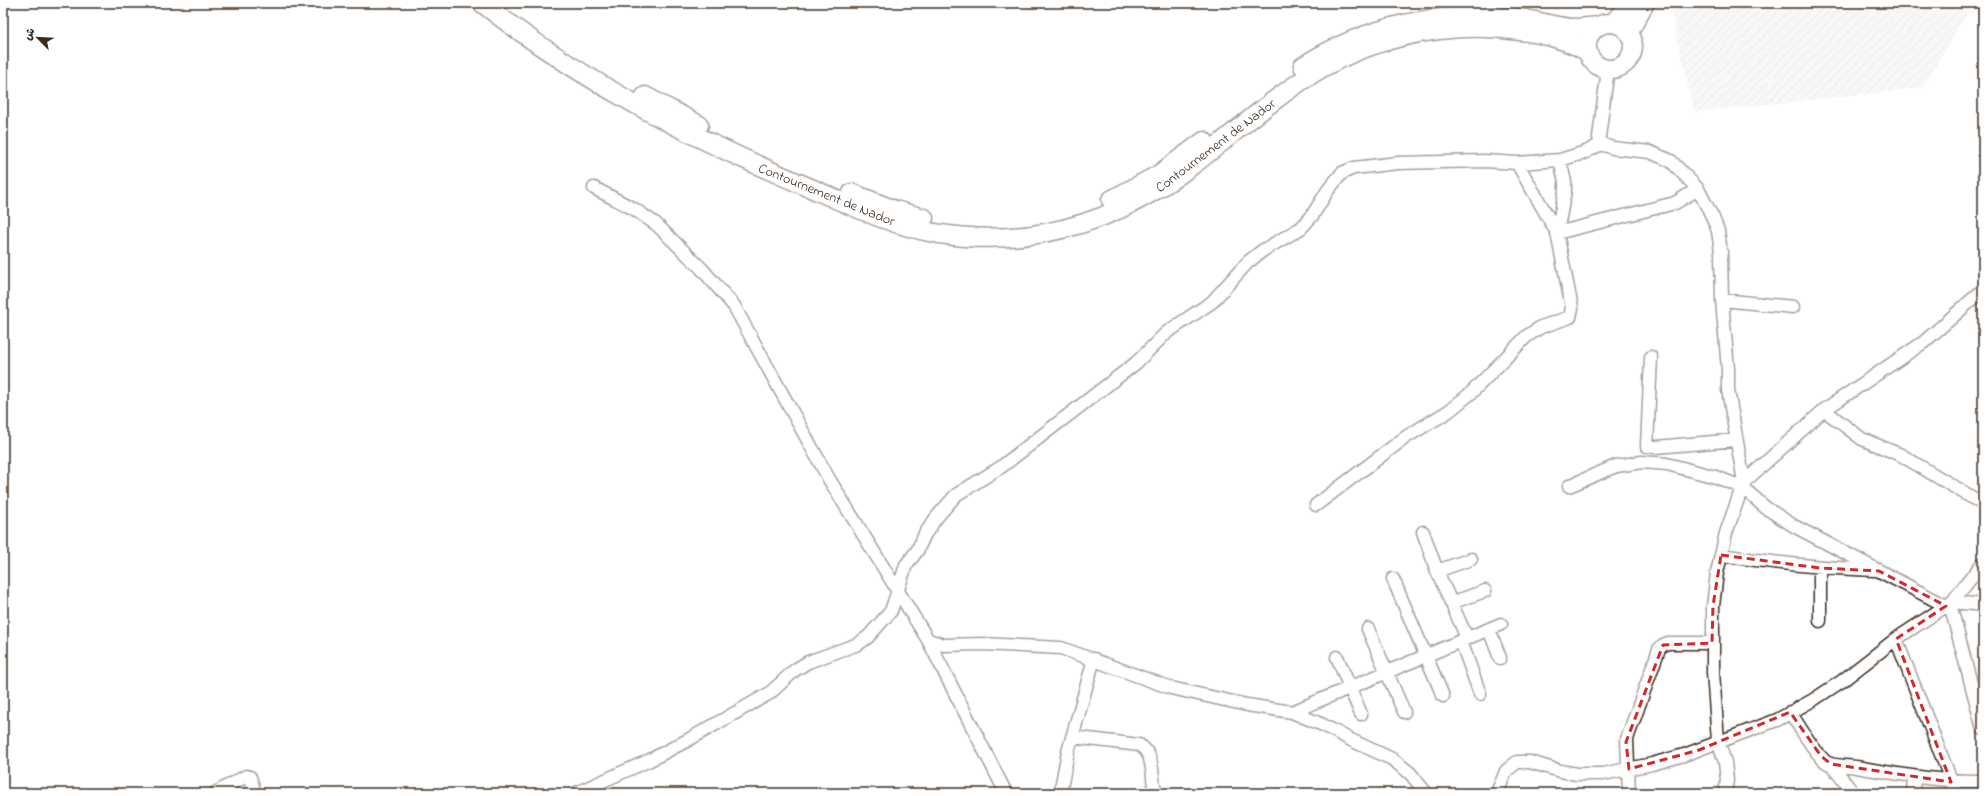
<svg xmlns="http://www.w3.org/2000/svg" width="1986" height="796" font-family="'Indie Flower','Playpen Sans Arabic',sans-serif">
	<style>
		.industrial { fill: url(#industrial-furrows) }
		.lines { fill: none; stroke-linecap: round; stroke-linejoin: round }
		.minor-casing { stroke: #3b2a1e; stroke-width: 15 }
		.highway-casing { stroke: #3b2a1e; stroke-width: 21 }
		.minor { stroke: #fff; stroke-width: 12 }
		.highway { stroke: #fff; stroke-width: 18 }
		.marked { fill: none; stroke: #d62828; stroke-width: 3; stroke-dasharray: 8 5; stroke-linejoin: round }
		.labels { text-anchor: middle; stroke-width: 4; stroke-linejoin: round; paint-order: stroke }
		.street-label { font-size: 14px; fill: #3b2a1e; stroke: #fff }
	</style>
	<defs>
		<pattern id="industrial-furrows" width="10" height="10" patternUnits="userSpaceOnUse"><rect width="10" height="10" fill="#f1efee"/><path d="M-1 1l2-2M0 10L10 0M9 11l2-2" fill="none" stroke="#d0cdcc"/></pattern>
	</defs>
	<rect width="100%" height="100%" fill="#fff"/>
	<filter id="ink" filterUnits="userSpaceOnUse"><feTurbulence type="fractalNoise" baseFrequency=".025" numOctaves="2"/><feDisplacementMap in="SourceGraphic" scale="8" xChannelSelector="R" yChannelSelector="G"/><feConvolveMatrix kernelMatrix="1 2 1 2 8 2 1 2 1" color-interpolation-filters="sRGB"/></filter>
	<g filter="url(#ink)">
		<!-- industrial -->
		<path class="industrial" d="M1669,3h304l-51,85 -228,24z"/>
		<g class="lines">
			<!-- minor casing -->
			<g class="minor-casing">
				<path id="minor" d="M1608,69l-9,68 2,7 12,4 37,4 21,9 27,28 15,29 5,13 3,21 1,48 6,69v21l16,92
					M1517,163l40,70 118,-30 23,-14
					M594,188l40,21 22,15 46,45 32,37 95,173 99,161 16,5 38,-1 79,4 110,40 76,17 45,7 31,13 28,15 41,19 18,14 16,20
					M1722,300l71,7
					M1651,357l-4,89 9,1 80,-7
					M1824,410l38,29 39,16 82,49
					M1569,486l47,-20 26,-4 25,2 49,13 26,10 24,21 28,18 152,80
					M1316,505l90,-68 43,-26 22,-18 56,-57 14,-9 29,-10 2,-9 -15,-75 8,-42v-9l-5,-22
					M1423,532l14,39 30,67
					M1721,555c51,8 102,13 153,15
					M1820,568v53
					M1437,571l34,-12
					M1393,579l50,117
					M1952,602l31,3
					M1451,603l34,-12
					M1950,604l33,125
					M1368,629l36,83
					M1489,629l11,29
					M1896,639l60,154
					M928,640l78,153
					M1461,641l19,53
					M1337,657l24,57
					M1292,712l209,-88
					M1790,712c10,15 23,39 36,50 7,5 21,3 30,5 43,7 83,15 127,14
					M1072,737l67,8c17,9 11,32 17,48
					M1831,764l22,29
					M215,793l31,-17 4,1 5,16
					M576,793l74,-33 38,-20 82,-47 25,-23 13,-8 50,-18 10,-7 23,-26 15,-46 11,-14 8,-17 11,-16 20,-23 45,-28 135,-104 30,-30 46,-31 36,-40 14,-11 39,-23 11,-12 16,-26 14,-17 12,-5 44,-5 87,-2 32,2 43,-3 26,-8 15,-8
					M1060,793l8,-41 26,-93
					M1497,793l9,-22 11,-9h13l30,9 17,3h26l49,-10 32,-9 93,-35 36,-20 29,-19 54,-42 56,-37 31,-39
					M1629,793l-2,-54 32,-90 4,-4 5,-2h44
					M1725,793l2,-13 -2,-18 -7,-21 -5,-69v-66l4,-33 9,-40 18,-51 80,-72 100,-68 59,-52
					M1913,793l1,-16"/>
			</g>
			<!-- highway casing -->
			<g class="highway-casing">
				<path id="highway" d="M482,3c100,79 213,137 331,186 41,18 82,38 127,45 34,5 71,5 104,-1 55,-10 106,-35 150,-69 42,-32 82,-69 128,-96 49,-28 109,-42 165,-40 35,2 70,6 101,24
					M1613,23l17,-20
					M1587 46a23 23 0 1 1 46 0a23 23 0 1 1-46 0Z
					M1629,32l16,-29
					M1303,66c62,-40 135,-55 209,-49 20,2 39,9 59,11 9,0 19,-1 28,-2
					M645,96l54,29
					M852,193l43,17 29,8
					M1111,200l47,-25 46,-34"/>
			</g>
			<!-- minor -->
			<use href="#minor" class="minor"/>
			<!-- highway -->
			<use href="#highway" class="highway"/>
		</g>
	</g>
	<!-- marked area -->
	<path d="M0 0H1986V796H0ZM1721,555l99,13 59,3 67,35 -50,33 55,143 -120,-18 -10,-8 -31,-44 -91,38 -70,19 -3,-27 37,-97 49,-2 1,-37z" fill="#fff" fill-opacity=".55" fill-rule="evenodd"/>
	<path class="marked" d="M1721,555l99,13 59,3 67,35 -50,33 55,143 -120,-18 -10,-8 -31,-44 -91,38 -70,19 -3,-27 37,-97 49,-2 1,-37z"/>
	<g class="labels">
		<!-- street labels -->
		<g class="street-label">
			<text transform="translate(1215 145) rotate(-37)" y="5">Contournement de Nador</text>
			<text transform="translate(827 194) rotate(22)" y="5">Contournement de Nador</text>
		</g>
	</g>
	<!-- margin -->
	<rect width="1986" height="796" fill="none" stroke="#fff" stroke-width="16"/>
	<rect x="8" y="8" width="1970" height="780" fill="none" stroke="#3b2a1e" stroke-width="1.5" filter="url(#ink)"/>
	<!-- north arrow -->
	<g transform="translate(38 38) rotate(294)" stroke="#ffffff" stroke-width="3" paint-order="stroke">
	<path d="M0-3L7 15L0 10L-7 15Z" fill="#3b2a1e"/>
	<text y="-6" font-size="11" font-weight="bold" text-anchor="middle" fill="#3b2a1e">ش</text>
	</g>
</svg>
